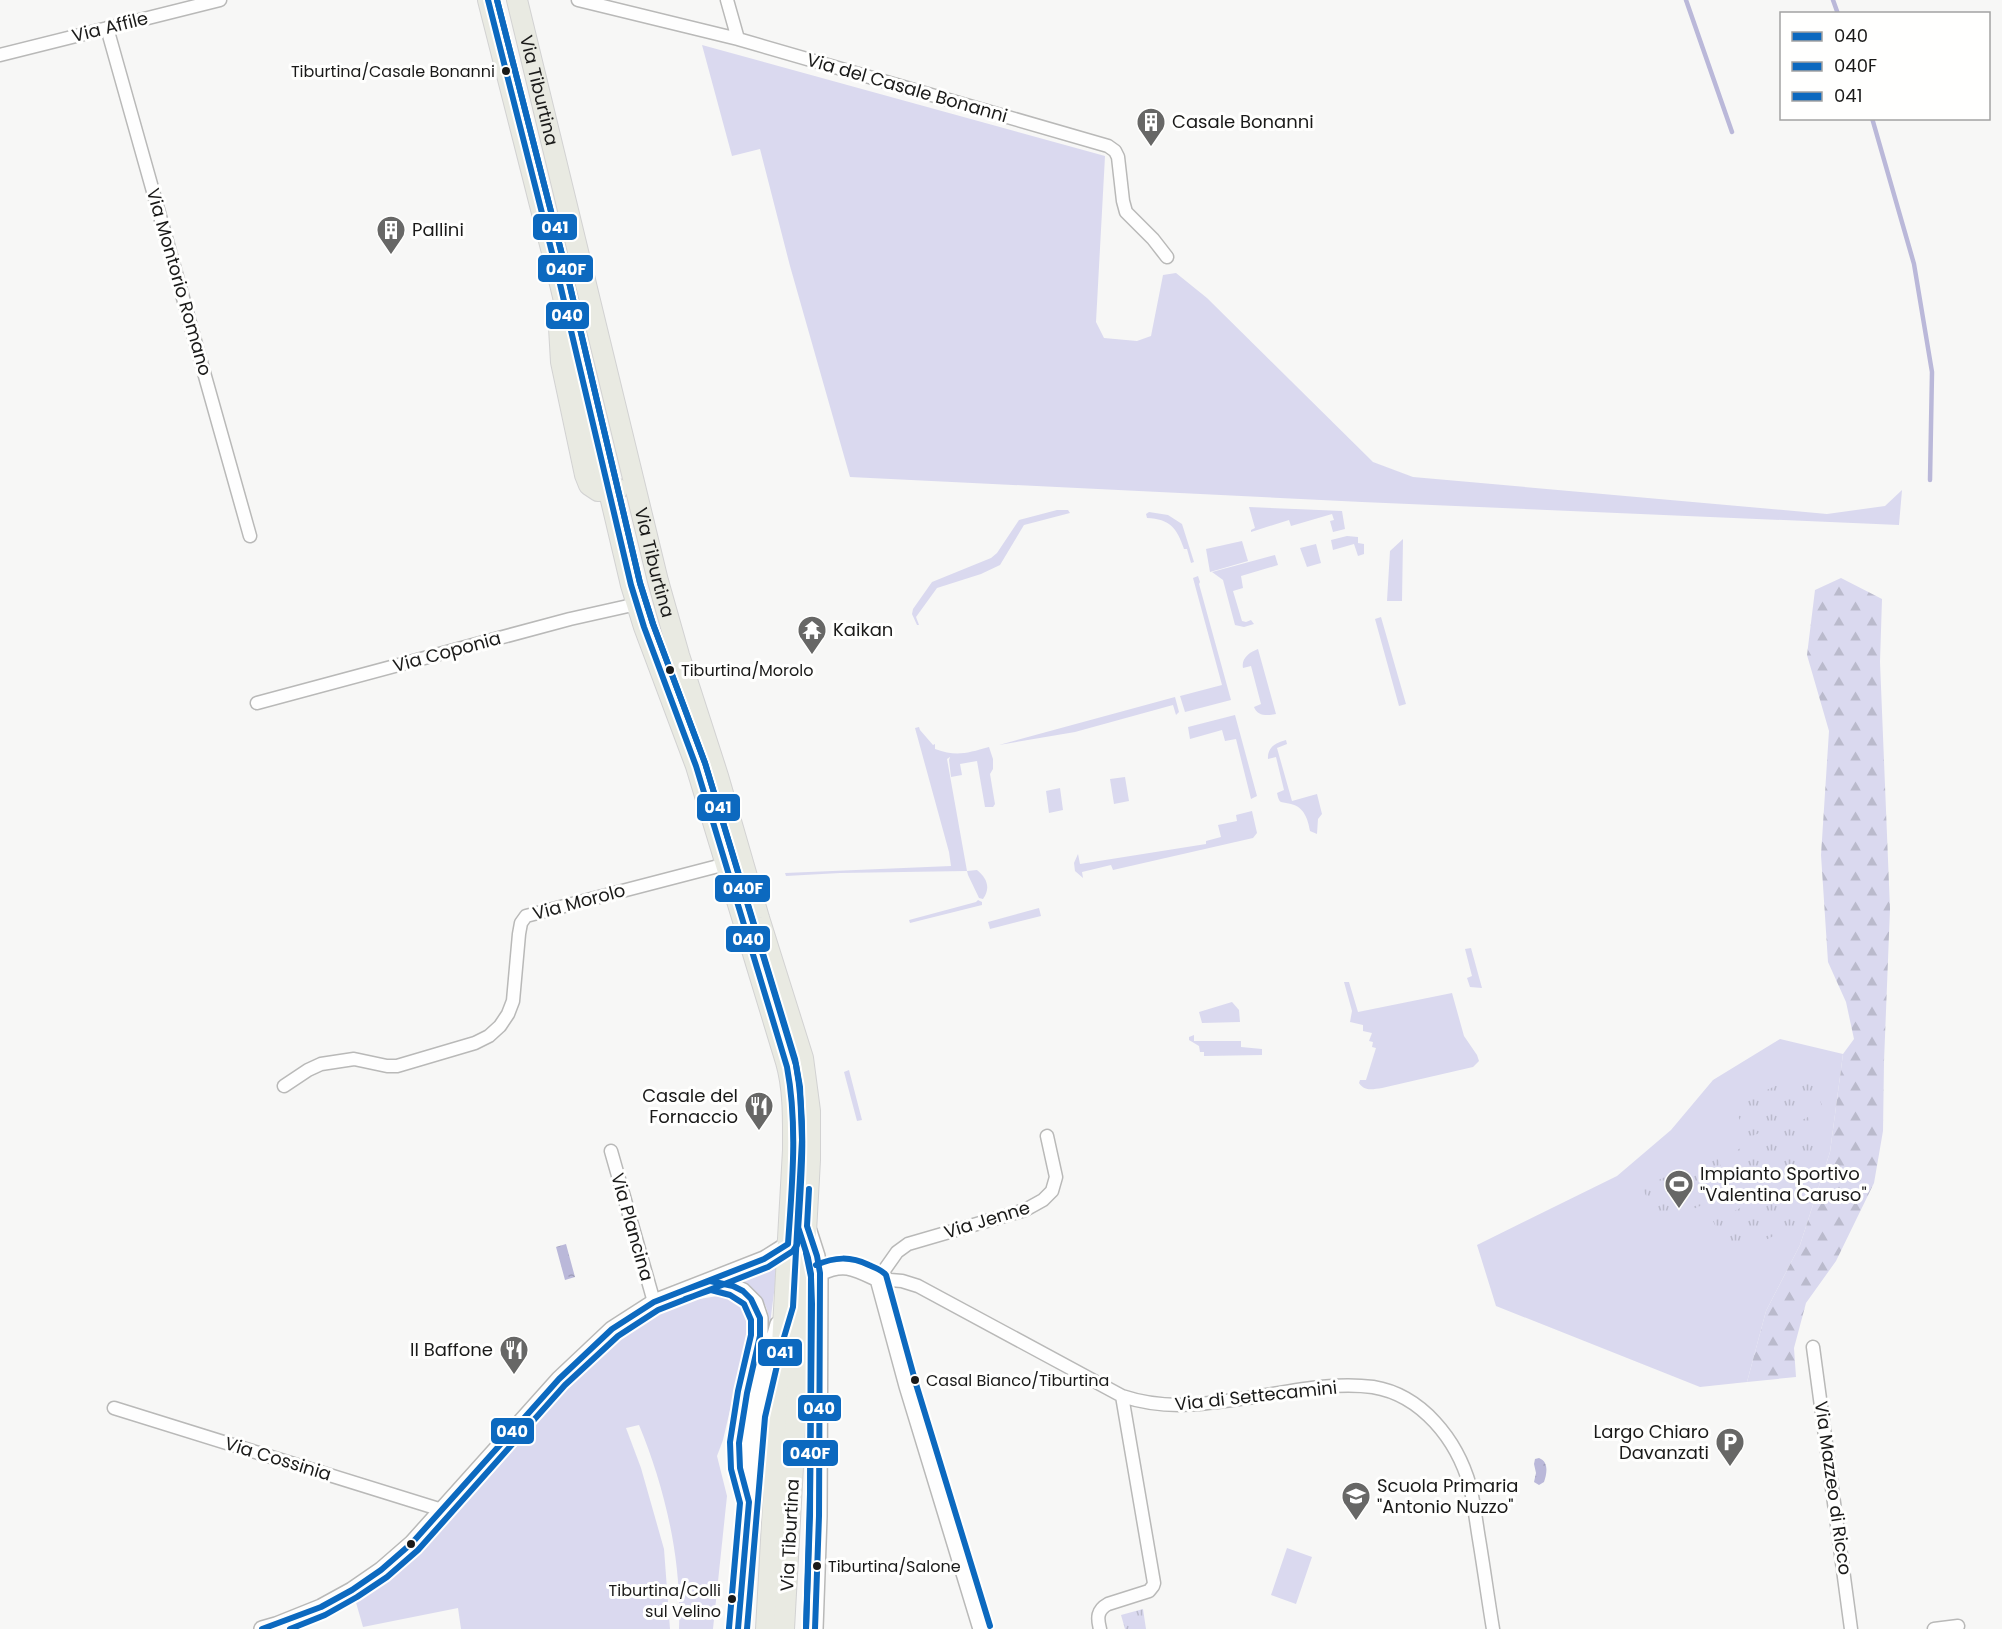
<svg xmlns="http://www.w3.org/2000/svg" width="2002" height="1629" font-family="Poppins,sans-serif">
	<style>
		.grass { fill: #dad9ef }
		.forest { fill: url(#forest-firs) }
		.park { fill: url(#park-tufts) }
		.water { fill: url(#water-ripples) }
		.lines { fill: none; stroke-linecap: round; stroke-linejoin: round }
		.stream { stroke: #bab8d9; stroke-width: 4.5 }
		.minor-casing { stroke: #b9b9b8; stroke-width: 15 }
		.tertiary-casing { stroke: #b9b9b8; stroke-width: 18 }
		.primary-casing { stroke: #d2d2d2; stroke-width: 22 }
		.minor { stroke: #fefefe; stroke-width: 12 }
		.tertiary { stroke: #fefefe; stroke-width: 15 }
		.primary { stroke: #e9eae2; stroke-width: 20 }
		.bus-1-casing { stroke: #fffffe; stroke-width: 10 }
		.bus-2-casing { stroke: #fffffe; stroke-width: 10 }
		.bus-3-casing { stroke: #fffffe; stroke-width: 10 }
		.bus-1 { stroke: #0c69bf; stroke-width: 6 }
		.bus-2 { stroke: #0c69bf; stroke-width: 6 }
		.bus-3 { stroke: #0c69bf; stroke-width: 6 }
		.bus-dot { fill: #1a1a19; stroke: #fffffe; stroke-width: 2 }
		.labels { text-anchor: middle; stroke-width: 6; stroke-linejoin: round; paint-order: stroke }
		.bus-label { font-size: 16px; fill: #1a1a19; stroke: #fffffe; text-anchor: start }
		.street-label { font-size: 18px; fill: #1a1a19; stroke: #fffffe }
		.poi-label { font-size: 18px; fill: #1a1a19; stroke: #fffffe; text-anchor: start }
		.line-badge { stroke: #fffffe; stroke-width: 2 }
		.badge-label { font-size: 16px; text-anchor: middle; font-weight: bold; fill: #fff }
	</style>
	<defs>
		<pattern id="forest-firs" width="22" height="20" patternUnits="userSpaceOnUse" patternTransform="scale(1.5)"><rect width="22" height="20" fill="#dad9ef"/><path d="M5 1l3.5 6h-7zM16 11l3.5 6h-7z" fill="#babacc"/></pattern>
		<pattern id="park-tufts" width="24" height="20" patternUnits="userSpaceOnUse" patternTransform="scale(1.5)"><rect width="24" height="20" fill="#dad9ef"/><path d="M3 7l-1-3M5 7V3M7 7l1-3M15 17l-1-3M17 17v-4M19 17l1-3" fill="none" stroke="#babacc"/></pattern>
		<pattern id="water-ripples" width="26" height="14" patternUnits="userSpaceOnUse" patternTransform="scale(1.5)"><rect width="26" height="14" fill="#bab8d9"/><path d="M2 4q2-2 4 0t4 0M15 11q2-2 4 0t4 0" fill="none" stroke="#9f9eba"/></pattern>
	</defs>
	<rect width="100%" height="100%" fill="#f7f7f6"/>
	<!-- grass -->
	<path class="grass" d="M702,45l403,111 -9,166 8,16 33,3 14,-5 12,-61 13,-2 31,25 166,164 40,15 414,37 58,-8 17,-16 -3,35 -537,-23 -512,-25 -60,-211 -30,-117 -28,7z
		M1249,507l93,4 3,18 -12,3 -3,-11 4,-1 -2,-6 -41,12 -2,-6 -38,12v-2l4,-2z
		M1057,510h11l2,3 -46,12 -24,40 -19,9 -44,14 -21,29 3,8h-2l-5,-11 1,-5 19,-27 59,-24 6,-5 22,-33z
		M1149,512l19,3 14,9 12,38 -3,1 -4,-14h-3c-7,-21 -14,-30 -37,-31l-1,-4z
		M1347,536l11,1v6l6,1v10l-6,2 -4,-12 -21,6 -2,-10z
		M1403,539l-1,62h-15l3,-50z
		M1242,541l6,20 -38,11 -4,-23z
		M1316,544l5,19 -14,4 -7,-19z
		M1275,555l3,10 -37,11 2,12 -10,3 9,30 4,1 5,-2 3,4 -10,3 -9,-2 -12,-45 -11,-8z
		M1198,576l2,6 -1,2 32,116 -46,12 -5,-16 42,-11 -29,-107z
		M1381,617l25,87 -7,2 -24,-87z
		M1258,649l18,65c-9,2 -19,2 -22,-7l7,-3 -10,-38 -8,2c-2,-10 7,-16 15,-19z
		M1175,697l4,15 -3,3 -3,-10 -98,27 -76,13z
		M1235,715l22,81 -6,3 -15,-60 -11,2 -3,-11 -32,9 -2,-12z
		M919,727l1,3 13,15 2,-1v5c22,8 32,4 54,-2l4,12v10l-3,5 5,30 -2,3h-8l-8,-46 -17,3 2,11 -11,2 -2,-17 1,-3 -3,2 20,112 -127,2 -54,3 -1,-3 166,-7 -2,-14 -34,-124z
		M1286,740l1,4 -10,4 15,53 25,-7 5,20 -4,5 -1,15 -7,-3c-2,-12 -6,-24 -19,-27 -3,-1 -7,-1 -10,-2 -3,-2 -3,-6 -4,-9l7,-3 -8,-33 -8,2c-1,-12 8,-16 18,-19z
		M1125,777l4,24 -15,3 -4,-25z
		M1060,788l3,22 -14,3 -3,-22z
		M1252,811l5,22 -4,5 -140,32 -2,-5 -29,7 1,6 -8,-7 -1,-8 4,-9 2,10 126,-20v-3l15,-4 -3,-12 19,-4 -1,-6z
		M977,870c10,8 14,18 6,29l-4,-1 -11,-23 -1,-4z
		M978,900l4,2v3l-72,18 -1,-3 67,-18z
		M1039,908l2,8 -51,13 -2,-7z
		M1471,948l11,40 -12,-1 -3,-9 5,-2 -7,-27z
		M1344,982h5l9,30 94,-19 12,43 13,19 2,6 -6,6 -91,21c-9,1 -17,4 -23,-5l1,-3h6l10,-32 -4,-1 1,-5 -4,-1 3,-8 -9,-2v-6l-13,-3 2,-11z
		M1232,1002l7,8 1,12 -38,1 -3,-11z
		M1194,1035v6h47v6l21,2v6l-58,1v-4h-4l-1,-6 -10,-6v-3z
		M1780,1039l63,15 -13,98 -30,93 -34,66 -19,71 -47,5 -204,-81 -19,-61 140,-69 54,-46 42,-50z
		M849,1070l13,50 -5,1 -13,-49z
		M778,1261l-8,63c-4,-28 -12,-31 -34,-47l21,-7z
		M724,1295l15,9 11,20 -27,116 -6,16 10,40 -14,133h-34c3,-69 -14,-141 -40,-204l-13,3 15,40 23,81 6,80h-209l-3,-21 -95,19 -8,-28 52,-38 45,-48 79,-89 68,-68 30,-24 30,-21 28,-10z
		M1287,1548l25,9 -16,47 -25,-9z"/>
	<!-- forest -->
	<path class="forest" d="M1841,578l41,21 -2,63 10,247 -6,153 -1,69 -9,52 -38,78 -30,42 -12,45 2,29 -49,5 19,-71 34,-66 30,-93 13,-98 11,-15 -8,-37 -18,-40 -7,-107 8,-124 -22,-76 8,-65z"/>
	<!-- park -->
	<path class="park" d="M1807,1072l15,33 -74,33 -15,-33z
		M1808,1117l16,34 -71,33 -16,-34z
		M1716,1155l16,37 -73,32 -17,-37z
		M1786,1186l17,36 -73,35 -17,-36z
		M1143,1609l3,20h-21l-4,-14z"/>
	<!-- water -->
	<path class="water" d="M566,1244l9,33 -10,3 -9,-33z
		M1539,1458c10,4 8,15 5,24l-5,3 -5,-3 2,-9 -2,-9 1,-5z"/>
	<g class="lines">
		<!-- stream -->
		<path class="stream" d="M1686,0l46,132
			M1833,0l5,14
			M1872,118l42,146 18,108 -2,108"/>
		<!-- minor casing -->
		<g class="minor-casing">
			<path id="minor" d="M578,0l160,39 370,107 7,5 3,6 5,44 3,11 27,27 14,18
				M727,0l11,39
				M107,28l143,508
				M0,55l220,-55
				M257,703l313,-84 67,-15
				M284,1086l24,-16 13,-6 33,-5 33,7h10l78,-23 14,-7 11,-10 8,-12 5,-13 6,-67 2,-11 5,-7 200,-52
				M1047,1136l9,41 -4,14 -9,9 -18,10 -117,34 -11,8 -19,27 24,2 16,5 204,110c48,16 90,7 138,0 37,-6 76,-14 113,-9 49,8 84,53 97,99 4,17 6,35 9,53 5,30 9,60 14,90
				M611,1151l43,151
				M1813,1347l38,282
				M114,1408l328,102
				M1100,1629c-3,-11 -3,-19 8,-25l41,-13 4,-5 1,-3 -32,-187
				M1934,1629l24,-3"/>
		</g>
		<!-- tertiary casing -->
		<g class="tertiary-casing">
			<path id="tertiary" d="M809,1231l8,25 3,17 -1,243 -4,113
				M820,1273c24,-12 35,-5 58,6l29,107 74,243
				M710,1281l19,4 14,6 12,12 5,15v18l-13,57 -8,50 1,25 5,22
				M262,1629l14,-4 45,-18 31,-17 29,-20 31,-27 147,-164 53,-50 42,-27 110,-43 24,-15
				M738,1629l18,-208 11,-58 11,-39"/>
		</g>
		<!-- primary casing -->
		<g class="primary-casing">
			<g id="primary">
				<path d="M488,0l72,284 71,301 13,42 52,139 90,296c8,28 7,59 7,88l-27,479"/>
				<path id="s1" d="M517,0l141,581 21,74 39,121 41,142 44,140 7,53v49l-26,469"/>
				<path d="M558,310l3,52 24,113 4,10 9,6 20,-2"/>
			</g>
		</g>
		<!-- minor -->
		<use href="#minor" class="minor"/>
		<!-- tertiary -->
		<use href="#tertiary" class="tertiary"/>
		<!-- primary -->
		<use href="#primary" class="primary"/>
		<!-- bus-1 casing -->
		<g class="bus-1-casing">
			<path id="bus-1" d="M809,1189l-2,37 10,30 3,17 -1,243 -4,113
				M682,1291l28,-10 23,5 10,5 8,8 9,19v18l-13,57 -8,50 1,25 9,34 -11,127
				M262,1629l59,-22 31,-17 29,-20 31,-27 147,-164 53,-50 42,-27 110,-43 24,-15c4,-59 10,-118 -1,-177l-91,-301 -52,-139 -13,-42 -71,-301 -72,-284"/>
		</g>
		<!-- bus-2 casing -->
		<g class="bus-2-casing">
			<path id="bus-2" d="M800,1189l-2,38 10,31 3,16 -1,242 -4,113
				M685,1299l26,-9 19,5 14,9 7,16v15l-13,56 -8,51 1,27 9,34 -11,125
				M290,1629l35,-14 32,-18 30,-20 31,-27 147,-165 53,-49 40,-26 110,-43 25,-16 4,-6c4,-60 10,-120 -1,-180l-91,-302 -52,-139 -13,-41 -71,-301 -72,-282"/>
		</g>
		<!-- bus-3 casing -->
		<g class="bus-3-casing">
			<path id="bus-3" d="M497,0l72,282 71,301 13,41 52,139 90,296 5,28 2,53 -9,167 -11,37 -17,73 -18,212
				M816,1265c19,-8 34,-9 53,0 7,3 13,5 17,10l30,109 74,242
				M806,1629l4,-135 2,-190 -1,-27 -5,-24"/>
		</g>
		<!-- bus-1 -->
		<use href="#bus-1" class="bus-1"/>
		<!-- bus-2 -->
		<use href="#bus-2" class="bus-2"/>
		<!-- bus-3 -->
		<use href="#bus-3" class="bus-3"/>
	</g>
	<!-- icons -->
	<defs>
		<g id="building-pin" transform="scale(1.5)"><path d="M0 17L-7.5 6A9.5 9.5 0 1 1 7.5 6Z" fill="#676766" stroke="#fffffe"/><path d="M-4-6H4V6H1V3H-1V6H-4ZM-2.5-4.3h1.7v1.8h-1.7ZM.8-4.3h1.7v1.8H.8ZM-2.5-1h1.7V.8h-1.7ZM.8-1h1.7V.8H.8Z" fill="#fff"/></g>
		<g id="temple-pin" transform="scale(1.5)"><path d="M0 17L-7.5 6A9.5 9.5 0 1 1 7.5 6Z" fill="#676766" stroke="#fffffe"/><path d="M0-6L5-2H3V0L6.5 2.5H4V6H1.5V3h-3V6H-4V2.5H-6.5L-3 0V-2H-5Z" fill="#fff"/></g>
		<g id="restaurant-pin" transform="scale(1.5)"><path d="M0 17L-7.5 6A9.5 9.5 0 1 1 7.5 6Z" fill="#676766" stroke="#fffffe"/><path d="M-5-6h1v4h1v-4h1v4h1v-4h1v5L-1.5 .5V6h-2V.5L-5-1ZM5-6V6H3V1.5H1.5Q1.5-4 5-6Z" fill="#fff"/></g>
		<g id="stadium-pin" transform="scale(1.5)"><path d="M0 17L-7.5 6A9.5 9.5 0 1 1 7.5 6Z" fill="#676766" stroke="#fffffe"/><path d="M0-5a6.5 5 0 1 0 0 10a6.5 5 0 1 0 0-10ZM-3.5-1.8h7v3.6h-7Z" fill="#fff"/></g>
		<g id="parking-pin" transform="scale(1.5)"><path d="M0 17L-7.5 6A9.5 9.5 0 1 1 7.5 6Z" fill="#676766" stroke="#fffffe"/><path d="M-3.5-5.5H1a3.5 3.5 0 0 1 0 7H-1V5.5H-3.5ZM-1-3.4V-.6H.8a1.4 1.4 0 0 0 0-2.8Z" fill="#fff"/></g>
		<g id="school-pin" transform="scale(1.5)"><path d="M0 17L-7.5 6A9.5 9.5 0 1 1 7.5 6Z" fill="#676766" stroke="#fffffe"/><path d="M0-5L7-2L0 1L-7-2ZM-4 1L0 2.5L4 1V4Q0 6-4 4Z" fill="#fff"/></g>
	</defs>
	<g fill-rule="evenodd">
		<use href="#building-pin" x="1151" y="122"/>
		<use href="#building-pin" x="391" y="230"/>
		<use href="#temple-pin" x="812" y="630"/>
		<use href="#restaurant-pin" x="759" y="1106"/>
		<use href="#stadium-pin" x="1679" y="1184"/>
		<use href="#restaurant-pin" x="514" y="1350"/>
		<use href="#parking-pin" x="1730" y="1442"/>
		<use href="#school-pin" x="1356" y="1496"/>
	</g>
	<!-- markers -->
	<g class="bus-dot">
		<circle cx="506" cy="71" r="5"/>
		<circle cx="670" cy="670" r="5"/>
		<circle cx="915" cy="1380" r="5"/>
		<circle cx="411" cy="1544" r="5"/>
		<circle cx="817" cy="1566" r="5"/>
		<circle cx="732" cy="1599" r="5"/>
	</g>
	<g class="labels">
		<!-- bus labels -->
		<g class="bus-label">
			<text x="495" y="77" text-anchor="end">Tiburtina/Casale Bonanni</text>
			<text x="681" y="676">Tiburtina/Morolo</text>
			<text x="926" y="1386">Casal Bianco/Tiburtina</text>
			<text x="828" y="1572">Tiburtina/Salone</text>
			<text x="721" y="1596" text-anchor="end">Tiburtina/Colli<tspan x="721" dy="21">sul Velino</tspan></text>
		</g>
		<!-- street labels -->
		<g class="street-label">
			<text transform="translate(110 27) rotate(-14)" y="6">Via Affile</text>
			<text transform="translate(907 88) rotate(16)" y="6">Via del Casale Bonanni</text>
			<text dy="6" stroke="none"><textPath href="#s1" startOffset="93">Via Tiburtina</textPath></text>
			<text transform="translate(179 282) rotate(74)" y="6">Via Montorio Romano</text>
			<text dy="6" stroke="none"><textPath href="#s1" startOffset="579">Via Tiburtina</textPath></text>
			<text transform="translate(447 652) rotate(-15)" y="6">Via Coponia</text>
			<text transform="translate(579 902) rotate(-15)" y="6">Via Morolo</text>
			<text transform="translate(987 1220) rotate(-17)" y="6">Via Jenne</text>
			<text transform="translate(632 1227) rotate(74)" y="6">Via Plancina</text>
			<text transform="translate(1256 1396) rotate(-6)" y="6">Via di Settecamini</text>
			<text transform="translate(278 1459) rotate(17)" y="6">Via Cossinia</text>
			<text transform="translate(1833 1488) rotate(82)" y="6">Via Mazzeo di Ricco</text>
			<text transform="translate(790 1535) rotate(-87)" y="6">Via Tiburtina</text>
		</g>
		<!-- poi labels -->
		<g class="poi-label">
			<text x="1172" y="128">Casale Bonanni</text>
			<text x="412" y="236">Pallini</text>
			<text x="833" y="636">Kaikan</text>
			<text x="738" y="1102" text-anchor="end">Casale del<tspan x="738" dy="21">Fornaccio</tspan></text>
			<text x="1700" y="1180">Impianto Sportivo<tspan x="1700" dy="21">"Valentina Caruso"</tspan></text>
			<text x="493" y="1356" text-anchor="end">Il Baffone</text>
			<text x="1709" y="1438" text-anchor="end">Largo Chiaro<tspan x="1709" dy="21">Davanzati</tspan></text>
			<text x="1377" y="1492">Scuola Primaria<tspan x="1377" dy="21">"Antonio Nuzzo"</tspan></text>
		</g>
	</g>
	<g class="line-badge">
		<rect x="532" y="213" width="46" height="28" rx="6" fill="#0c69bf"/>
		<rect x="537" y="254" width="57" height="29" rx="6" fill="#0c69bf"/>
		<rect x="545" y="301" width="45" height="29" rx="6" fill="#0c69bf"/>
		<rect x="696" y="793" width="45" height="29" rx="6" fill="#0c69bf"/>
		<rect x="714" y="874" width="57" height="29" rx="6" fill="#0c69bf"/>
		<rect x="725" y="925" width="46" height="28" rx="6" fill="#0c69bf"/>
		<rect x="757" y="1338" width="46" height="29" rx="6" fill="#0c69bf"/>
		<rect x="797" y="1394" width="45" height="28" rx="6" fill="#0c69bf"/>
		<rect x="490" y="1417" width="45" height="28" rx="6" fill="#0c69bf"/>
		<rect x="782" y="1439" width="57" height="28" rx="6" fill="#0c69bf"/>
	</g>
	<g class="badge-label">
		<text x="555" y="233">041</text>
		<text x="566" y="275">040F</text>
		<text x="567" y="321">040</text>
		<text x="718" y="813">041</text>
		<text x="743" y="894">040F</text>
		<text x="748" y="945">040</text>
		<text x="780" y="1358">041</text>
		<text x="819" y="1414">040</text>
		<text x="512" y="1437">040</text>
		<text x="810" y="1459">040F</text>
	</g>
	<!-- legend -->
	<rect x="1780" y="12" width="210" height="108" fill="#fffffe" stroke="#a3a3a2" stroke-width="1.5"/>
	<rect x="1792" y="32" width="30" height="9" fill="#0c69bf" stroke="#a3a3a2" stroke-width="1.5"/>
	<text x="1834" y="42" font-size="18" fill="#1a1a19">040</text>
	<rect x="1792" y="62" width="30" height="9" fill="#0c69bf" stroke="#a3a3a2" stroke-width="1.5"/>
	<text x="1834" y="72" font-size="18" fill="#1a1a19">040F</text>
	<rect x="1792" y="92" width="30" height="9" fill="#0c69bf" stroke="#a3a3a2" stroke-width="1.5"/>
	<text x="1834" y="102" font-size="18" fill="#1a1a19">041</text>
</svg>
